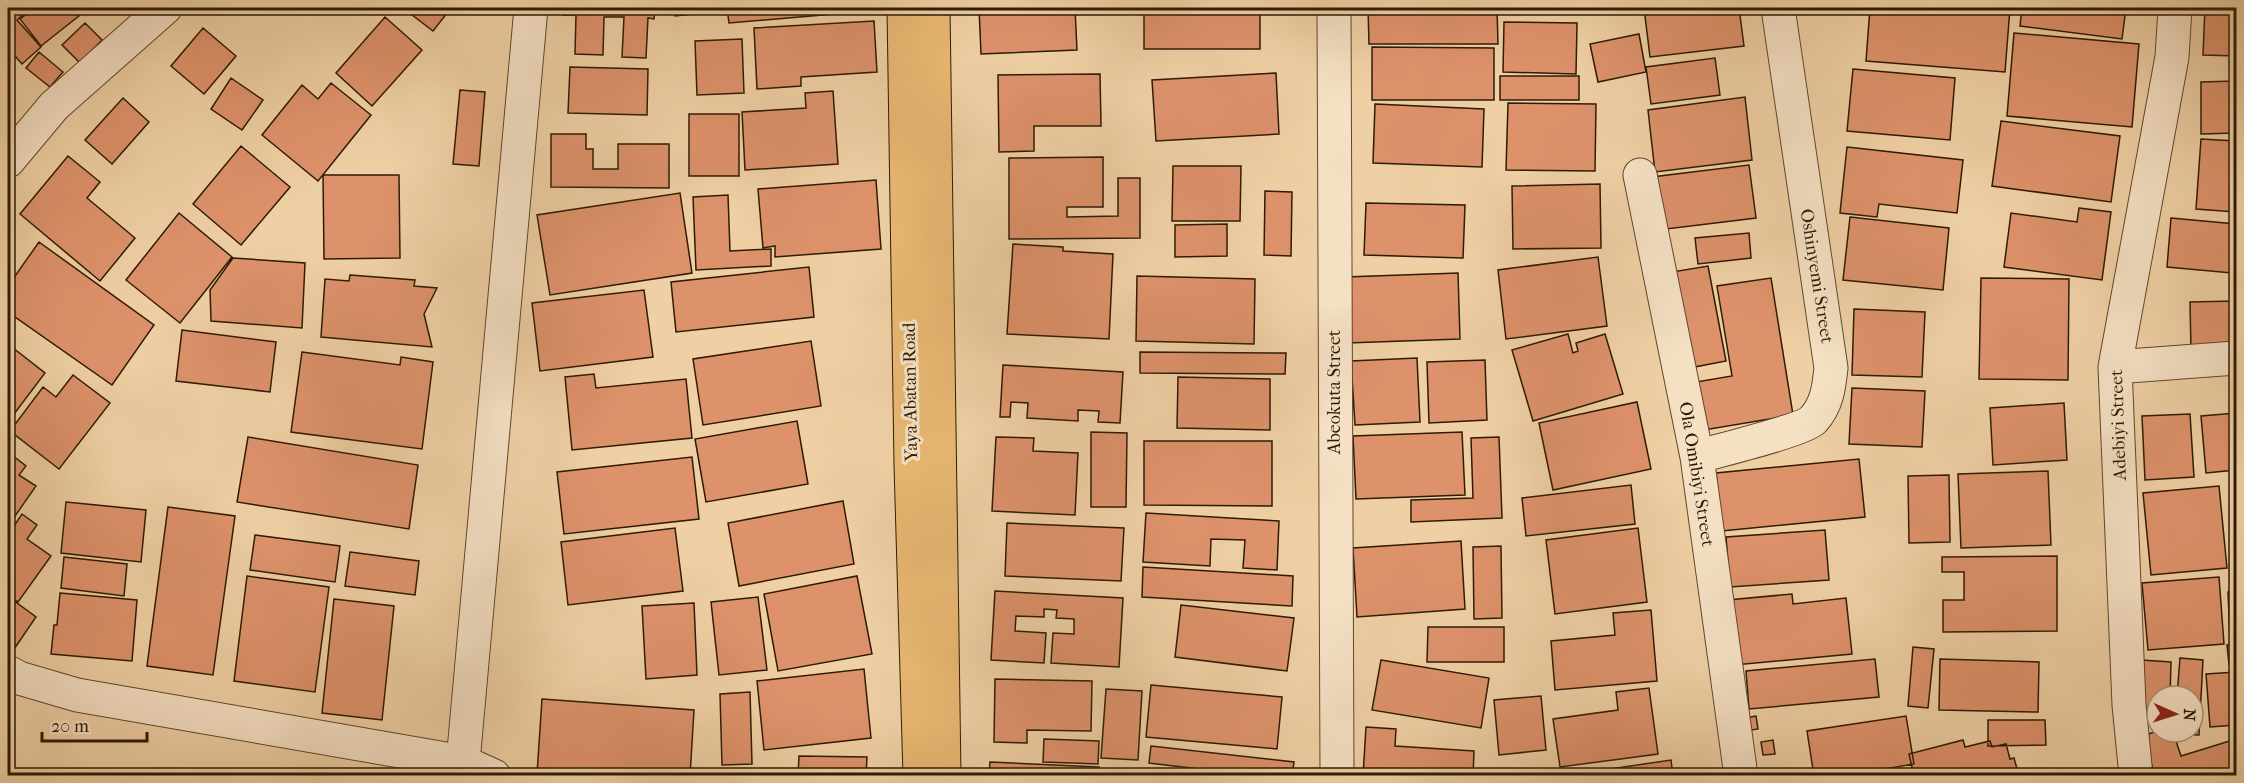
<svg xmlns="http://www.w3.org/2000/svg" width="2244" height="783" font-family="'IM FELL French Canon',serif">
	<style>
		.building { fill: #de926c; stroke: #2d1b04; stroke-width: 1.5 }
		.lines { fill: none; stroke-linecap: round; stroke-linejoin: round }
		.minor-casing { stroke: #5e482c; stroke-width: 35 }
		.major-casing { stroke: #2d1b04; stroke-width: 35 }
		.minor { stroke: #f5e0c4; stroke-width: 33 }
		.major { stroke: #e8b872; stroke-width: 33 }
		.labels { text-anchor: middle; stroke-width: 6; stroke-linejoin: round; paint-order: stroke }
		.street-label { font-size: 18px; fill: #2d1b04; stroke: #f5e0c4 }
	</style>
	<rect width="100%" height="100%" fill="#efd0a4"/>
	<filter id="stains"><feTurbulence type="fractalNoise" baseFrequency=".00333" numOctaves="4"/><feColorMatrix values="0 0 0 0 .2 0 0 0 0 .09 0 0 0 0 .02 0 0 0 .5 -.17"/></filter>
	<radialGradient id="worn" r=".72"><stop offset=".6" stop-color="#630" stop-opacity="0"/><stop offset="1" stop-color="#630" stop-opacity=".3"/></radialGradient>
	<!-- building -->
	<path class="building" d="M8,8h23l-14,12 24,27 -19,17 -14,-16z
		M35,8h40l5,7 -39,31 -21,-27z
		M403,8h48l-18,23z
		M563,8h92l-1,11 -6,-1 -2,40 -24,-1 2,-40h-20l-1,38 -28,-1 1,-39h-13z
		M674,8h49v3l-48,5z
		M727,8h130v4l-128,11z
		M979,8h96l2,42 -96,4z
		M1144,8h116v41h-116z
		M1368,8h129l1,36h-129z
		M1644,8h95l5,38 -94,11z
		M1870,8h140l-5,64 -139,-11z
		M2022,8h104l-4,31 -102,-13z
		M2205,8h31v48l-33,-1z
		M385,17l37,33 -50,56 -36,-33z
		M874,21l3,51 -76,5v9l-44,3 -3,-61z
		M1504,22l73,1 -1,51 -73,-2z
		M85,23l17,17 -22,23 -18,-18z
		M203,28l33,28 -32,38 -33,-28z
		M2014,33l125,11 -7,83 -125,-11z
		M1639,34l7,38 -48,10 -8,-38z
		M742,39l2,54 -47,2 -2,-54z
		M1372,47l122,1v52h-122z
		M39,52l24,20 -13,15 -24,-19z
		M1715,58l5,37 -69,9 -5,-37z
		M570,67l78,2 -1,46 -79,-2z
		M1853,69l102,9 -5,62 -103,-9z
		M1276,73l3,61 -123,7 -4,-61z
		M1100,74l1,52h-67v25l-35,1 -1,-77z
		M1500,76h79v24h-79z
		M231,78l32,22 -21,30 -31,-21z
		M2236,81v52l-35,1v-52z
		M331,83l40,32 -53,66 -56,-46 40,-50 16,14z
		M460,90l25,2 -6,74 -26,-2z
		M833,91l5,73 -93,6 -3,-58 64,-4 -1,-15z
		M1745,97l7,63 -97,12 -7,-62z
		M123,98l26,24 -37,42 -27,-24z
		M1508,103l88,1 -1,67 -89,-1z
		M1375,104l109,5 -2,58 -109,-4z
		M689,114h50v62h-50z
		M2001,121l119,15 -9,66 -119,-16z
		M551,134h35v15h7v20h25v-25h51v44l-118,-1z
		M2201,139l35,2 -1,71 -39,-3z
		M241,146l49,41 -49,58 -48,-41z
		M1847,147l116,13 -6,53 -78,-9 -2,13 -37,-4z
		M68,156l32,26 -13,16 48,40 -35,43 -80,-67z
		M1103,157v50h-36v10l51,-1v-38h22v60l-131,1v-81z
		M1749,165l7,53 -98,12 -6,-53z
		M1173,166h68l-1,55h-68z
		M323,175h76l1,83 -76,1z
		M876,180l5,69 -106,8v-11l-12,2 -5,-59z
		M1600,184l1,64 -88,1 -1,-63z
		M1265,191l27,1 -1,64 -27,-1z
		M680,193l12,80 -142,22 -13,-80z
		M728,195l2,56 41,-2v17l-75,4 -3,-73z
		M1366,203l99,2 -2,53 -99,-3z
		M2079,208l32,4 -9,68 -98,-13 7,-54 66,9z
		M179,213l53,44 -52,66 -54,-43z
		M1850,217l99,11 -6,62 -100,-10z
		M2171,218l65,6 -4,49 -65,-6z
		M1227,224v32l-52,1v-32z
		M1749,233l2,25 -53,6 -3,-26z
		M39,242l115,83 -42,60 -104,-73v-26z
		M1013,244l50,3v4l50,3 -4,85 -102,-5z
		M1598,257l9,69 -101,13 -8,-69z
		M233,258l72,5 -3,65 -91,-7 -1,-31z
		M1708,266l18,95 -42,8 -18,-96z
		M809,267l5,50 -138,15 -5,-50z
		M1458,273l2,66 -113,4 -2,-66z
		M350,275l65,5 -1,6 23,2 -13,26 8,33 -111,-10 4,-58 24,2z
		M1137,276l118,3 -1,65 -118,-3z
		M1771,278l22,137 -95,16 -8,-48 42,-7 -15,-90z
		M1981,278l88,1 -1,101 -89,-1z
		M644,290l9,67 -113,14 -8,-68z
		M2236,301v49l-45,1 -1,-49z
		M1854,309l71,3 -3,65 -70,-2z
		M182,330l94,12 -6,50 -94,-11z
		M1568,334l5,19 5,-2 -2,-8 29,-9 18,60 -90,27 -21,-71z
		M811,341l10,65 -118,19 -10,-66z
		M8,344l37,29 -37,49z
		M302,352l98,13 1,-8 32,5 -11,87 -131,-17z
		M1140,352l146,1 -1,21 -145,-1z
		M1417,358l3,64 -65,3 -4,-64z
		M1485,360l2,60 -58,3 -2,-61z
		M1003,365l120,7 -3,51 -22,-1 1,-11 -21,-1v11l-51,-3 1,-15 -17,-1 -1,15h-10z
		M594,374l2,14 90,-9 6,59 -120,12 -7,-73z
		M73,375l37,28 -51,66 -49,-38 33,-44 13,10z
		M1178,377l92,2v51l-93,-2z
		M1852,388l73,3 -3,56 -73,-3z
		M1637,402l14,67 -98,21 -14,-67z
		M2064,403l3,57 -74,5 -3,-57z
		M2236,413v57l-30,3 -5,-57z
		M2190,414l4,63 -49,3 -3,-64z
		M797,421l11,63 -102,18 -11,-63z
		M1091,432l36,1 -1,74h-35z
		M1462,432l3,63 -109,4 -3,-63z
		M248,437l170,28 -9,64 -172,-27z
		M996,437l38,1 -1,13 45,2 -3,62 -83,-4z
		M1499,437l3,81 -91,4v-22l62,-2 -2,-60z
		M1144,441h128v65l-128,-1z
		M8,452l18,14 -7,9 17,11 -28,40z
		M692,457l7,62 -135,15 -7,-62z
		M1859,459l6,58 -143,14 -6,-58z
		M2048,471l3,74 -90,3 -3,-74z
		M1949,475l1,67 -41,1 -1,-67z
		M1631,485l4,39 -109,12 -4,-38z
		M2219,486l8,82 -76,7 -8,-82z
		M843,501l11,63 -115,22 -11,-63z
		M66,502l80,8 -5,52 -80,-9z
		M168,507l67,9 -22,159 -66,-9z
		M1146,513l133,8 -2,49 -34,-2 2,-28 -34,-1 -1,27 -67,-4z
		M22,514l15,11 -10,14 24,17 -33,46 -10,-7v-60z
		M1007,523l117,5 -3,53 -116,-5z
		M675,528l8,63 -115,14 -7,-63z
		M1638,528l9,74 -92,12 -9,-74z
		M1825,530l4,50 -99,7 -4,-50z
		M255,535l85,11 -5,36 -85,-12z
		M1461,541l4,68 -108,8 -4,-69z
		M1501,546l1,72 -28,1 -1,-72z
		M350,552l69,9 -4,34 -70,-9z
		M2057,556v75l-114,1v-32h21v-28h-22v-15z
		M64,557l63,7 -3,32 -63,-8z
		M1143,567l150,9 -1,30 -150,-9z
		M247,576l82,11 -14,105 -81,-11z
		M857,576l15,78 -94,17 -14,-77z
		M2219,577l5,67 -76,6 -6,-67z
		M995,591l128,7 -4,69 -68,-4 2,-30 21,1v-15l-18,-1 1,-8 -13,-1v8l-28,-1 -1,15 31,2 -2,30 -53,-3z
		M2228,592h8v46h-6z
		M60,593l77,7 -5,61 -81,-7 3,-29h3z
		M1792,594l1,10 53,-6 6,56 -118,11 -6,-65z
		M758,597l9,73 -48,5 -8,-73z
		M334,599l60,7 -12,114 -60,-7z
		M13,600l23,17 -26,38 -2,-2v-46z
		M694,603l3,72 -51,4 -4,-73z
		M1181,605l113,13 -7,53 -112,-14z
		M1651,610l6,71 -102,9 -4,-49 64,-6 -2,-22z
		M1428,627h76v35h-77z
		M2236,644v20h-7l-2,-19z
		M1913,647l21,2 -6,59 -20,-2z
		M2180,658l23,2 -4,75 -24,-1 18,-2v-36h-16z
		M1875,659l4,38 -130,12 -3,-38z
		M1940,659l99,3 -1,50 -99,-2z
		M1381,660l108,18 -8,50 -109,-18z
		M2141,660l30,2 -1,34h-13v22l-19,-1z
		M864,669l7,69 -107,12 -7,-69z
		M2236,672v53l-26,2 -4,-53z
		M995,679l97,2 -1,50 -64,-1v13l-33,-1z
		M1151,685l131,12 -5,52 -131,-12z
		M1649,688l9,66 -98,13 -7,-48 65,-9 -2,-18z
		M1106,689l36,2 -4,69 -37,-2z
		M750,692l2,72 -30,1 -2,-71z
		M1541,696l5,54 -47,5 -5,-55z
		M542,699l152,11 -4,66 -153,-2z
		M1756,716l2,13 -19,3 -1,-13z
		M1906,716l8,48 -70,12h-30l-7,-45z
		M1988,720h57l1,25 -58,1z
		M1366,727l30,2 -1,17 79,5 -1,25h-110z
		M2157,731l16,1 8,24 55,-17v37h-81l-12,-40z
		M1044,739l55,2 -1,23 -55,-2z
		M1773,740l2,14 -12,1 -2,-13z
		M1963,740l2,7 25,-6 2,6 14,-3 4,15 4,-1 5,18h-105l-5,-22z
		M1151,746l143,16 -2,14h-33l-110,-13z
		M799,756l68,1 -1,19h-68z
		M1671,760l2,16h-110z
		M990,762l109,5v9h-110z
		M1148,771l51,5h-51z
		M107,772l24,4h-25z"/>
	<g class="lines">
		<!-- minor casing -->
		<g class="minor-casing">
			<path id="minor" d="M1334,8l3,768
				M8,161l46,-55 111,-98
				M1640,175l57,282 44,319
				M2115,367l121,-9
				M1697,457c19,-6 106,-27 116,-37 14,-15 16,-33 18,-52l-53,-360
				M8,672l11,6 58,17 386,67 68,-754
				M463,762l31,14
				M2136,776l-7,-71 -14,-338 57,-310 3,-49"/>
		</g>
		<!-- major casing -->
		<g class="major-casing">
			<path id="major" d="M904,8l7,457 9,311
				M933,8l11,768"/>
		</g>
		<!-- minor -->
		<use href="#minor" class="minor"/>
		<!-- major -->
		<use href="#major" class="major"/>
	</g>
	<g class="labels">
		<!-- street labels -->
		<g class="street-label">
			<text transform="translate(1817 276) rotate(81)" y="6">Oshinyemi Street</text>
			<text transform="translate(910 392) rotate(-91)" y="6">Yaya Abatan Road</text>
			<text transform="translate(1334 392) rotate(-90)" y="6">Abeokuta Street</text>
			<text transform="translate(2118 425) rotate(-92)" y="6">Adebiyi Street</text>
			<text transform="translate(1697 474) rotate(81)" y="6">Ola Omibiyi Street</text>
		</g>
	</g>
	<!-- margin -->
	<rect width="2244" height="783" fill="none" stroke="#efd0a4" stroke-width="30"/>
	<rect x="9" y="9" width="2226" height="765" fill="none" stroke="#2d1b04" stroke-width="3"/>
	<rect x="15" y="15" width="2214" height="753" fill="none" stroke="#2d1b04" stroke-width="1.5"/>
	<!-- north arrow -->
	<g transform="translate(2175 714) rotate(93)"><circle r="28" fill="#f5e0c4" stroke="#a59177" stroke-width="1.5"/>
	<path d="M0-4.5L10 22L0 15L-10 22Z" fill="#8f2418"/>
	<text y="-9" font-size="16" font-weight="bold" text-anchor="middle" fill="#2d1b04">N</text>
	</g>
	<!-- scale -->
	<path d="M42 732v9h105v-9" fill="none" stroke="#2d1b04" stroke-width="3"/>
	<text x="51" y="732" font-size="18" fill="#2d1b04" stroke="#f5e0c4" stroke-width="4.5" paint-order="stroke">20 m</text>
	<rect width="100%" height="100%" filter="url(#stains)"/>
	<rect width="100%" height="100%" fill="url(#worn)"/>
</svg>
